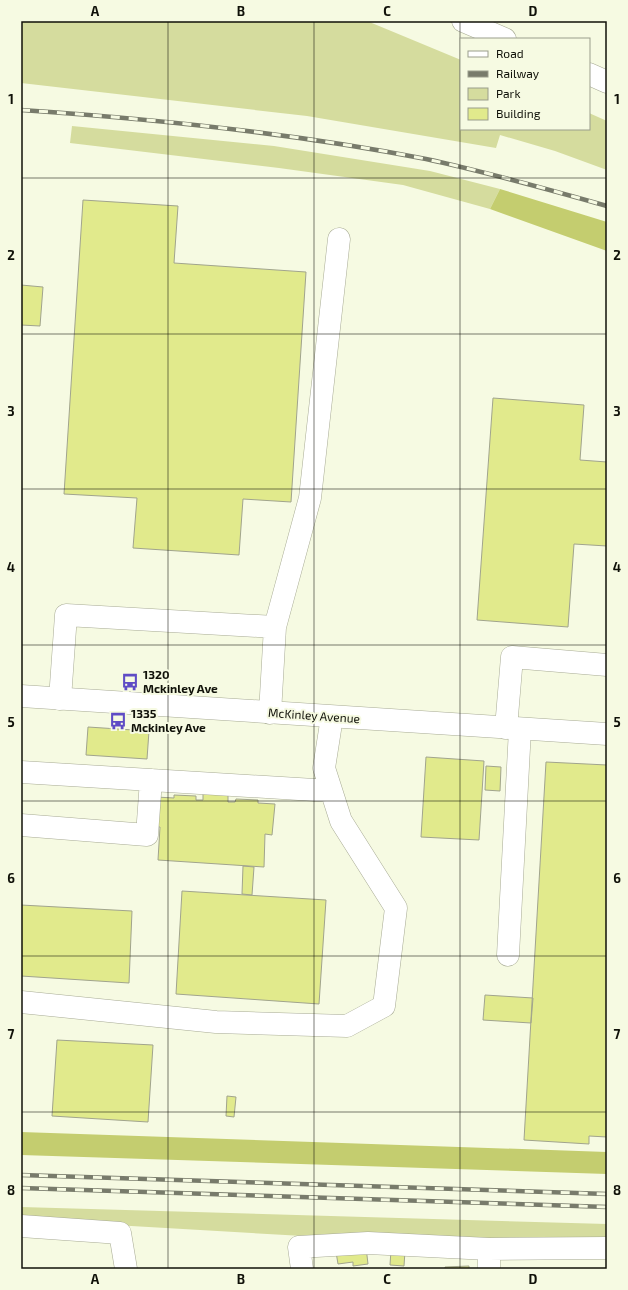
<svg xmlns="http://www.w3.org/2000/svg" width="628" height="1290" font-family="'Exo 2',sans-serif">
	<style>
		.green { fill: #d5dc9e }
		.forest { fill: #c4cd6f }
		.building { fill: #e1ea8c; stroke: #a1a48d }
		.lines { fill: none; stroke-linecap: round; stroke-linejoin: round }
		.minor-casing { stroke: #a8ab95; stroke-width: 23 }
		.major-casing { stroke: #a8ab95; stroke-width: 23 }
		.highway-casing { stroke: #a8ab95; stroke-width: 23 }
		.minor { stroke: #fff; stroke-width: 22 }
		.major { stroke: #fff; stroke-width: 22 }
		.highway { stroke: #fff; stroke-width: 22 }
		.rail-casing { stroke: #787b6b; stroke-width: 4.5 }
		.rail { stroke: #f6fae2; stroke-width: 3; stroke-dasharray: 9; stroke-linecap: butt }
		.grid { fill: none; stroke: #101109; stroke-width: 1; stroke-opacity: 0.55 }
		.labels { text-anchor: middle; stroke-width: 4; stroke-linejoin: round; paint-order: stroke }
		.poi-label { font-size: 12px; font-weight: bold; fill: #101109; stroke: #f6fae2; text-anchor: start }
		.street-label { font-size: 12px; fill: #101109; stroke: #f6fae2 }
		.neatline { fill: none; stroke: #101109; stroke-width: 1.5 }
		.grid-label { font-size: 13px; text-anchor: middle; font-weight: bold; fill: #101109 }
	</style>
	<rect width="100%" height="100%" fill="#f6fae2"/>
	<!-- green -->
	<path class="green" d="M21,21h346l94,39v69h128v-16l18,8v49l-52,-19 -55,-16 -4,13 -189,-32 -286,-33z
		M72,126l202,20 156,25 70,18 -10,20 -87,-24 -124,-17 -209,-25z
		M21,1207l586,17v19l-304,-7 -206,-12 -76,-2z"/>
	<!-- forest -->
	<path class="forest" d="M500,189l107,33v29l-117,-42z
		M21,1132l586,20v22l-586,-19z"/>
	<!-- building -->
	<path class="building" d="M83,200l95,6 -4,57 132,9 -15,230 -48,-3 -4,56 -106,-7 4,-50 -73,-4z
		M21,285l22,2 -3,39 -19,-1z
		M493,398l91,7 -4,55 27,2v84l-33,-2 -6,83 -91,-7z
		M88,727l61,4 -2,28 -61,-4z
		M426,757l58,4 -5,79 -58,-3z
		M546,762l61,3v372l-18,-1v8l-65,-4z
		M486,766l15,1 -1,24 -15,-1z
		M203,793l25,2v7h7l1,-3 22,1v3l17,1 -3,31 -7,-1 -1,33 -106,-7 2,-33h-7l3,-30 18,1v-3l22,1v4h7z
		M243,866l11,1 -2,28 -10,-1z
		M182,891l144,9 -7,104 -143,-10z
		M21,905l111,6 -3,72 -108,-7z
		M485,995l48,3 -2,25 -48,-3z
		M57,1040l96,5 -5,77 -96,-6z
		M227,1096l9,1 -2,20 -8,-1z
		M366,1247l2,17 -15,2v-4l-15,2 -2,-12z
		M391,1250l14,1 -1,15 -14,-1z
		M469,1266v3h-24v-2z"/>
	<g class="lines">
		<!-- minor casing -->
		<g class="minor-casing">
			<path id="minor" d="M275,627l35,-129 29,-259
				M60,699l6,-84 209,12 -5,86
				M506,728l6,-71 95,8
				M21,772l310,19
				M21,825l126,10 4,-55
				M508,955l12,-226
				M21,1002l195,20 131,4 37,-20 12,-98 -55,-87 -17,-53 8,-51
				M21,1226l99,7 6,36
				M302,1269l-3,-22 69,-4 121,6 118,-1
				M489,1269v-20"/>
		</g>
		<!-- major casing -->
		<g class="major-casing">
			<path id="major" d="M21,696l586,38"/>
		</g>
		<!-- highway casing -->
		<g class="highway-casing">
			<path id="highway" d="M463,21l42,18
				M589,74l18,8"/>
		</g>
		<!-- minor -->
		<use href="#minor" class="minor"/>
		<!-- major -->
		<use href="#major" class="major"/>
		<!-- highway -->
		<use href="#highway" class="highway"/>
		<!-- rail casing -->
		<g class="rail-casing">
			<path id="rail" d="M21,110c136,9 271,23 405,49 61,13 121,30 181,47
				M21,1175l586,19
				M21,1188l586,19"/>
		</g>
		<!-- rail -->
		<use href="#rail" class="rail"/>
	</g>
	<!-- grid -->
	<path class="grid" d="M168,21v1248M314,21v1248M460,21v1248M21,178h586M21,334h586M21,489h586M21,645h586M21,801h586M21,956h586M21,1112h586"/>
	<!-- icons -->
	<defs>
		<g id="bus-bare" transform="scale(1.38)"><path d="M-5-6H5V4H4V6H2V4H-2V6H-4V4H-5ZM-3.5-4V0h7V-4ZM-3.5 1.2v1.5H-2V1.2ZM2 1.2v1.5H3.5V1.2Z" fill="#5f4cc5" stroke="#f6fae2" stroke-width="2.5" paint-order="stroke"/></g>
	</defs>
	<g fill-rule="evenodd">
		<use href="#bus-bare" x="130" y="682"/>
		<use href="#bus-bare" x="118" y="721"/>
	</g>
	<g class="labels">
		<!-- poi labels -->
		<g class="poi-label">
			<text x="143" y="679">1320<tspan x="143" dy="14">Mckinley Ave</tspan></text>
			<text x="131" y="718">1335<tspan x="131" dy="14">Mckinley Ave</tspan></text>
		</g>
		<!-- street labels -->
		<g class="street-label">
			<text transform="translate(314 716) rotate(4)" y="4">McKinley Avenue</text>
		</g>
	</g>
	<!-- border -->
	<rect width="628" height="1290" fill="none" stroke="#f6fae2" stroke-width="44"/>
	<!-- legend -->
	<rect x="460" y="38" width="130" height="92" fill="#f6fae2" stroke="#9a9d8b"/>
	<rect x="468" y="51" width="20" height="6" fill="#ffffff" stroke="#9a9d8b"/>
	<text x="496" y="58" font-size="12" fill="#101109">Road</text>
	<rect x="468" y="71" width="20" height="6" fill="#787b6b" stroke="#9a9d8b"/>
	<text x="496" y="78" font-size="12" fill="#101109">Railway</text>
	<rect x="468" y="88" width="20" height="12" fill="#d5dc9e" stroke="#9a9d8b"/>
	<text x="496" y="98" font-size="12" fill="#101109">Park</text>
	<rect x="468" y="108" width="20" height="12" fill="#e1ea8c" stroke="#9a9d8b"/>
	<text x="496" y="118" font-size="12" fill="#101109">Building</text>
	<rect x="22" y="22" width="584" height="1246" class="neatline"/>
	<g class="grid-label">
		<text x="95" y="16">A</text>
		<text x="241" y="16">B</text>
		<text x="387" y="16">C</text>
		<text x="533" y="16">D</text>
		<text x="11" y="104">1</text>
		<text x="617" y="104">1</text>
		<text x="11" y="260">2</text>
		<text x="617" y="260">2</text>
		<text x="11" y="416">3</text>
		<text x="617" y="416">3</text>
		<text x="11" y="572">4</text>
		<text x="617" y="572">4</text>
		<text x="11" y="727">5</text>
		<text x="617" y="727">5</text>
		<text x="11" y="883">6</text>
		<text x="617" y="883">6</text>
		<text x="11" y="1039">7</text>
		<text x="617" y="1039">7</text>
		<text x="11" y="1195">8</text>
		<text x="617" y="1195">8</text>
		<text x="95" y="1284">A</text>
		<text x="241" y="1284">B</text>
		<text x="387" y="1284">C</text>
		<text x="533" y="1284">D</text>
	</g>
</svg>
